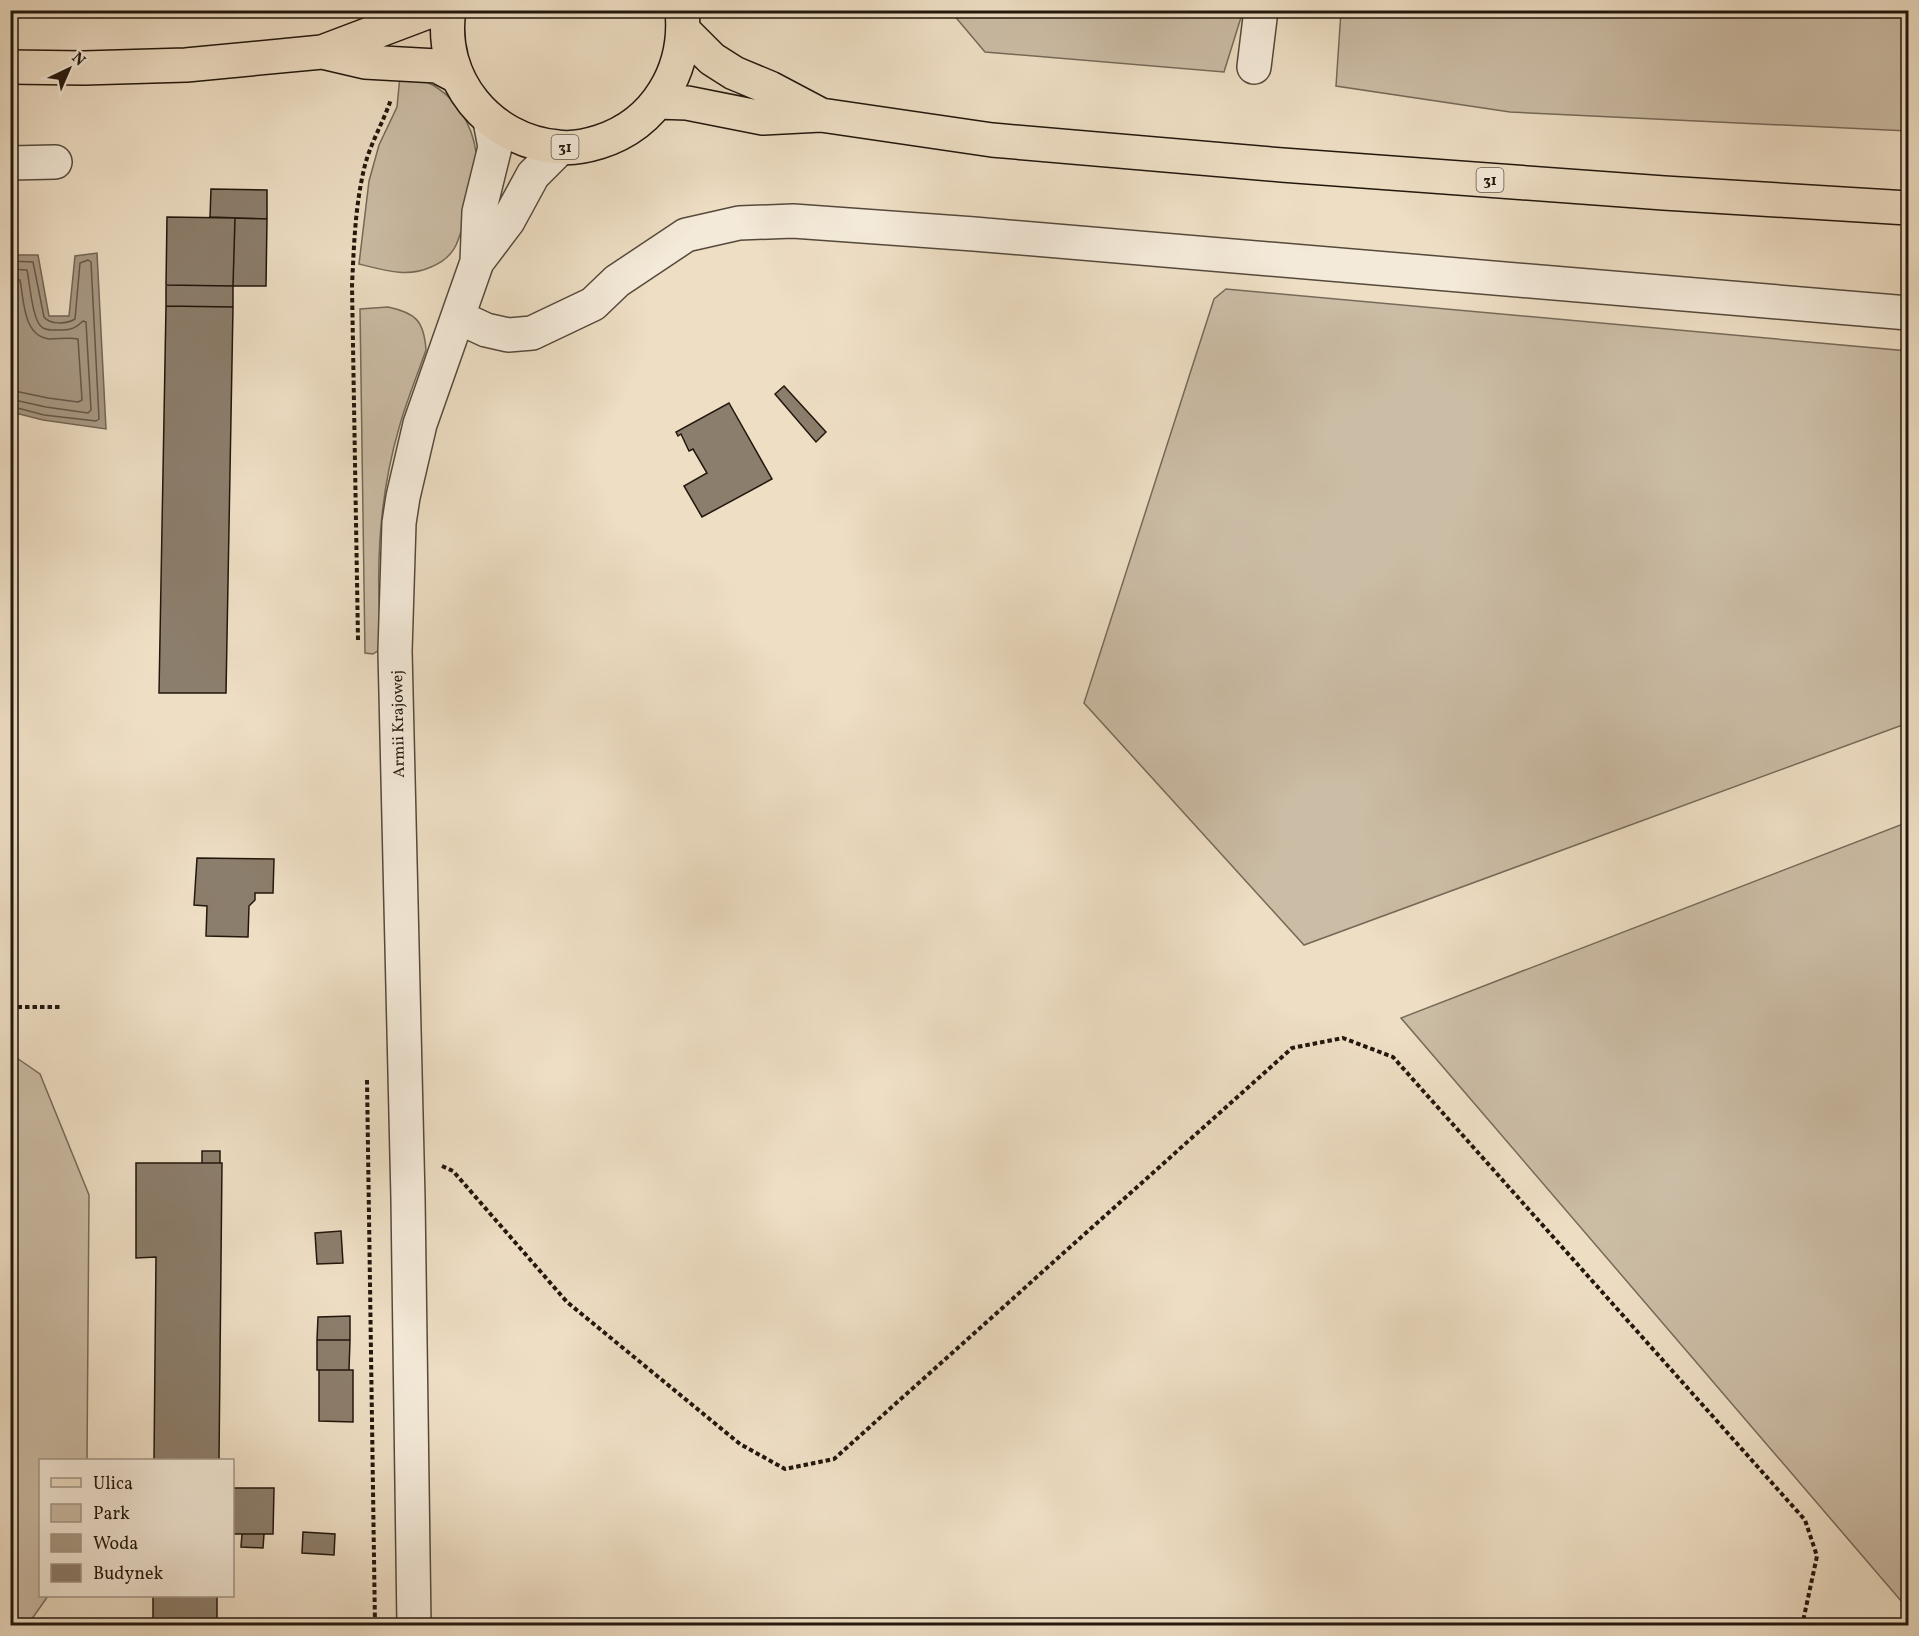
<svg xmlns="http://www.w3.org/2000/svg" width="1919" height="1636" font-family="Vollkorn,serif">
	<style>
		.green { fill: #cbbca5; stroke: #766a59; stroke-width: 1.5 }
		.water { fill: #a99a86; stroke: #736656; stroke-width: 1.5 }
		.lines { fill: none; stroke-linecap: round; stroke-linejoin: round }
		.shore { stroke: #66584a; stroke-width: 1.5 }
		.building { fill: #8c7e6c; stroke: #22170d; stroke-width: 1.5 }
		.minor-casing { stroke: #55493b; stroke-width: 36 }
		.major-casing { stroke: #22170d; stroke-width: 36 }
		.path { stroke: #22170d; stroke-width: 4; stroke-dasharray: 4.5 3; stroke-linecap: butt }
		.minor { stroke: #f4ead9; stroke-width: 33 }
		.major { stroke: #eedec4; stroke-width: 33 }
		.labels { text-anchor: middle; stroke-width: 4.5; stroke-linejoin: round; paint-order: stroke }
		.shield { fill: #f4ead9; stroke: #61564a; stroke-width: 1.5 }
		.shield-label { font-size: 15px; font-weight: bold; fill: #22170d }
		.street-label { font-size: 16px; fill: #22170d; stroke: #f4ead9 }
	</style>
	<rect width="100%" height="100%" fill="#eedec4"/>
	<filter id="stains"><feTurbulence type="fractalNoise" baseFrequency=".00333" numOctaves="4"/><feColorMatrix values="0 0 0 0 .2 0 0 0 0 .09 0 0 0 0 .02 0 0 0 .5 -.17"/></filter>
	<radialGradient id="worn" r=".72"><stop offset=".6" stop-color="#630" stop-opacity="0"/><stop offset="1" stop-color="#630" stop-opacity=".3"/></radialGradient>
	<!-- green -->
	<path class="green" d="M954,10h289v1l-19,61 -239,-20 -33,-39z
		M1341,11h567v120l-398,-19 -174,-26z
		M400,76c8,2 19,2 27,6 35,17 54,57 49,95 -2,12 -6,24 -10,36 -7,25 -8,43 -35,54 -24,11 -47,3 -72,-3l10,-83 10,-36 18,-38z
		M1226,289l682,62v372l-604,222 -220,-242 130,-404z
		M388,307c28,6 36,14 38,43 -9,26 -20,52 -27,78 -21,72 -24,146 -17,220l-9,6 -8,-1 -5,-344z
		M1908,822v787l-507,-591z
		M11,1054l29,20 49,121 -2,265h-47v136h8l-21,30 -17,-1z"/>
	<!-- water -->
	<path class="water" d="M97,253l9,176 -63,-9 -32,-8v-157h27l11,61h20l6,-60z"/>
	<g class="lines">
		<!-- shore -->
		<path class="shore" d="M10,261l23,1 11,55c6,8 23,7 31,2l5,-56 8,-3 3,2 8,157 -3,2 -52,-6 -34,-9
			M10,269l17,1c3,13 5,52 16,58 6,3 13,2 19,2 9,0 14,-2 21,-9l3,1 5,88 -3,3 -42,-6 -36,-8
			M10,278l10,2c4,20 3,57 30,59 9,0 20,-2 28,0l4,61 -4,2 -30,-4 -38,-8"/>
	</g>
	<!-- building -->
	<path class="building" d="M211,189l56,1v29l-57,-2z
		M167,217l68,1 -2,68 -67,-1z
		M235,218l32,1 -1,67h-33z
		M166,285l67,1v21l-67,-1z
		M166,306l67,1 -7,386h-67z
		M784,386l42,46 -10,10 -41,-48z
		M729,403l43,76 -70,38 -18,-31 23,-13 -14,-24 -4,2 -8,-17 -3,2 -2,-4z
		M197,858l77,1 -1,34h-18v7l-6,6 -1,31 -42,-1 1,-30 -13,-1z
		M202,1151h18v12h-18z
		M136,1163h86l-3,297h-65l2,-203 -20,1z
		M341,1231l2,32 -26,1 -2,-31z
		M350,1316v24h-33l1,-23z
		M317,1340h33l-1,30h-32z
		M319,1370h34v52l-34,-1z
		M232,1488h42l-1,46h-41z
		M303,1532l32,2 -1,21 -32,-2z
		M242,1534h22l-1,14 -22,-1z
		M153,1596h64v30h-64z"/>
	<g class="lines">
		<!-- minor casing -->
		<g class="minor-casing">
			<path id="minor" d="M1254,67l7,-57
				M10,163l45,-1
				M477,262l2,-50 16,-65 -5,-26
				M458,317l28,13 22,5 24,-2 61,-29 24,-23 69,-46 53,-12 54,-2 181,13 934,79
				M414,1626l-6,-427 -13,-548 4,-128 4,-26 17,-73 57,-162 31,-41 25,-46 27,-27"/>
		</g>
		<!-- major casing -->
		<g class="major-casing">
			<path id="major" d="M449,10c-11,69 40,131 109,137 13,2 28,-1 41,-5 57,-18 89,-72 83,-132
				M684,31l28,28 22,14 36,15 51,27
				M322,52l43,10 72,4 19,10
				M10,67l74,1 102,-3 136,-13 111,-42
				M658,102l29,1 76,15 58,-3 171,25 290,25 382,28 244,15"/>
		</g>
		<!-- path -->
		<path class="path" d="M358,640l-6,-354c2,-41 3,-81 13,-121 6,-23 19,-44 26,-66
			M10,1007h52
			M367,1080l8,546
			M442,1166l11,5 114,131 173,142 45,25 49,-10 458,-411 51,-10 50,19 412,463 12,36 -15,70"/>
		<!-- minor -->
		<use href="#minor" class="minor"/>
		<!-- major -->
		<use href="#major" class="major"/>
	</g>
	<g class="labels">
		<!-- shield labels -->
		<g class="shield">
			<rect x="551.5" y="135" width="27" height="24" rx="4.5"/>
			<rect x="1476.5" y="168" width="27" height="24" rx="4.5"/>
		</g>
		<g class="shield-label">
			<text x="565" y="152">31</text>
			<text x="1490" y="185">31</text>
		</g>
		<!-- street labels -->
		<g class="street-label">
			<text transform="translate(397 724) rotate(-91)" y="6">Armii Krajowej</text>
		</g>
	</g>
	<!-- margin -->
	<rect width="1919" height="1636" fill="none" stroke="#eedec4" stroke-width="36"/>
	<rect x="12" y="12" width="1895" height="1612" fill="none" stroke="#22170d" stroke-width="3"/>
	<rect x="18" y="18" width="1883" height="1600" fill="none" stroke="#22170d" stroke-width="1.5"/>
	<!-- legend -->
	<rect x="39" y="1459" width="195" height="138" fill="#f4ead9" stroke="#a09687" stroke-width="1.5"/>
	<rect x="51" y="1478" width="30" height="9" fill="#eedec4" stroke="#a09687" stroke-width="1.5"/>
	<text x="93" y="1489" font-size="18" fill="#22170d">Ulica</text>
	<rect x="51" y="1504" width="30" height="18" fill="#cbbca5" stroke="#a09687" stroke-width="1.5"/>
	<text x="93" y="1519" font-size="18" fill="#22170d">Park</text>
	<rect x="51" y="1534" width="30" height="18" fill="#a99a86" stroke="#a09687" stroke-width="1.5"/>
	<text x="93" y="1549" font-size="18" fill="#22170d">Woda</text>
	<rect x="51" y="1564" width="30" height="18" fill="#8c7e6c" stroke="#a09687" stroke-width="1.5"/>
	<text x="93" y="1579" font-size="18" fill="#22170d">Budynek</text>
	<!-- north arrow -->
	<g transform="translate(69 69) rotate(44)" stroke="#f4ead9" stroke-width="4.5" paint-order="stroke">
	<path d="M0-4.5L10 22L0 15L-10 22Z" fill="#22170d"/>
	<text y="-9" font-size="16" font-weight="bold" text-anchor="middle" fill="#22170d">N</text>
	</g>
	<rect width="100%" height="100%" filter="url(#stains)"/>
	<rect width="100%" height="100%" fill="url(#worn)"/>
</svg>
